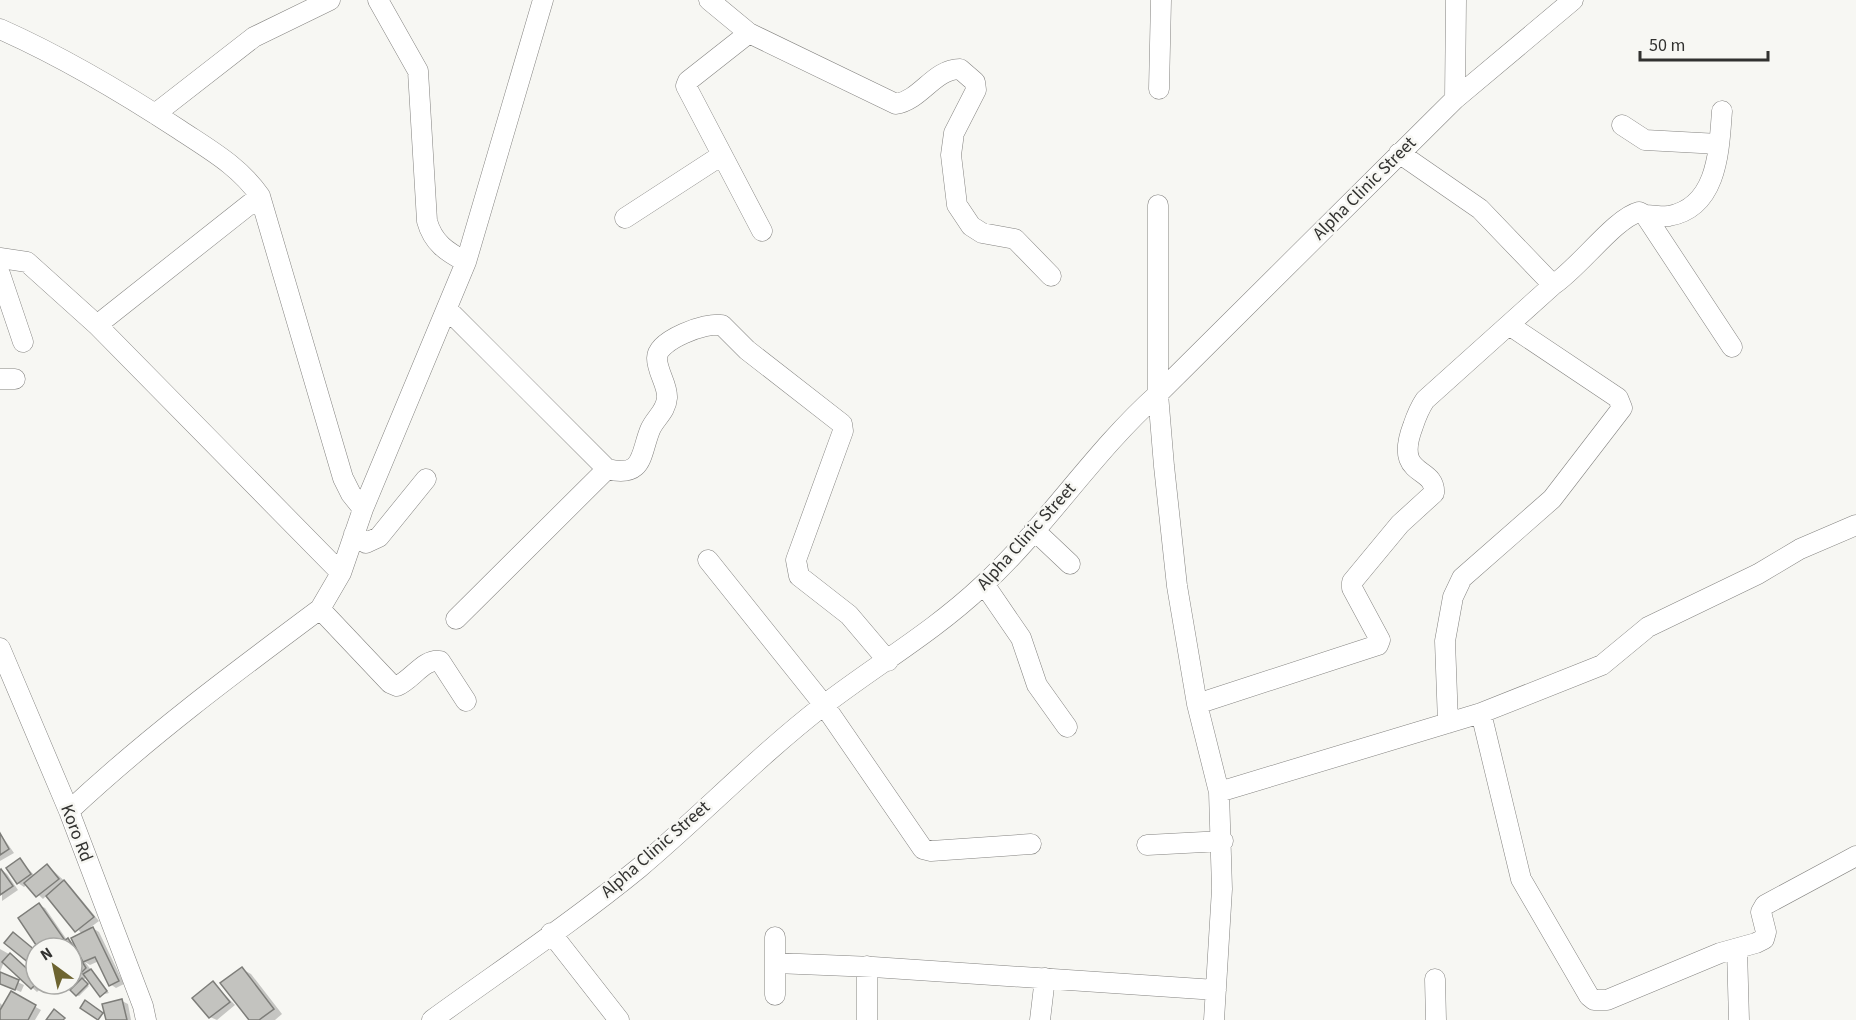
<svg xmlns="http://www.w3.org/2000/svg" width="1856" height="1020" font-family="'Source Sans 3',sans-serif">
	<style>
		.shadow { fill: #0003 }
		.building { fill: #c3c3bf; stroke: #7d7d79; stroke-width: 1.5 }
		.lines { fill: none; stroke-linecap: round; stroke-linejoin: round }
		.minor-casing { stroke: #848380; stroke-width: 21 }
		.minor { stroke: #fff; stroke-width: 20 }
		.labels { text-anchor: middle; stroke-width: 5; stroke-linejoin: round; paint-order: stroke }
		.street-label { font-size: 18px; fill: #323230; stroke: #f7f7f3 }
	</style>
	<rect width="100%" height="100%" fill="#f7f7f3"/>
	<!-- shadow -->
	<path class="shadow" d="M0,833l14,20 -14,8z
		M20,860l15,16 13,-10 22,20 29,35 -8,6 8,5 25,52 -8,4 -6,-4 -11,-23 -9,4 -5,-3 24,31 -8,2 -14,-18 -4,3 6,6 -10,10 -3,-1 1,-9 -5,-3v-35h-32l-1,-43 6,3 22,32 9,4 6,-10 -35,-39 -4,4 -16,-15 -3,3 -6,-4 -10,-14z
		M2,870l5,4 11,16 -16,11z
		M0,949l16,9 20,19v7l8,1 -7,7 -33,-30 -4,10z
		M242,969l9,5 31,40 -7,6h-25z
		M0,974l24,11 -3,7 -21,-9z
		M213,983l22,22 -18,15 -7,-3 -16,-19z
		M11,993l30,17 -6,10h-35v-17l4,4z
		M122,1001l6,3 3,16h-24z"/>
	<!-- building -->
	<path class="building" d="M0,833l9,16 -9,6z
		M20,858l11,16 -14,10 -11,-16z
		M47,864l12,15 -23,18 -12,-14z
		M1,869l12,17 -13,9v-25z
		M64,880l30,37 -19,15 -29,-36z
		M39,903l25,36 -14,9h-12l-20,-30z
		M93,927l26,54 -10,5 -14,-29 -12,5 -12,-24z
		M13,932l23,19 -2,16 -30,-24z
		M68,938l18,30 -14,14v-34h-16z
		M10,953l26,24v7l-5,5 -29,-27z
		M242,967l32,42 -15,11h-10l-29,-37z
		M91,969l16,22 -7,6 -17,-23z
		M0,972l19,8 -4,10 -15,-6z
		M82,978l6,6 -12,12 -6,-6z
		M213,981l17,21 -21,16 -17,-20z
		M11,991l25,14 -8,15h-28v-10z
		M122,999l5,21h-21l-4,-16z
		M85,1000l18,13 -5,7 -18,-12z
		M54,1009l11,9 -2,2h-17z"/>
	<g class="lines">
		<!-- minor casing -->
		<g class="minor-casing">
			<path id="minor" d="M378,0l40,71 9,150c6,22 20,31 39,41
				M709,0l40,33 147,71c25,-4 38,-35 64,-35l15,13 1,8 -22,43 -3,22 6,50 14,21 11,7 33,6 36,37
				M0,29c63,28 122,63 180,101 30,20 59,36 80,66l83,282 8,16 12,15
				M749,33l-61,48 -2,5 76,145
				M1159,89l2,-89
				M1455,99l1,-99
				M155,114l99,-77 76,-37
				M1622,125l23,15 74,4
				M1399,153l81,56 73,76
				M1158,205v189l6,72 13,120 20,118 22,88 3,97 -8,131
				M1645,215c8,0 17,2 24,1 49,-9 50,-66 53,-105
				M625,218l97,-63
				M0,258l27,4 70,63 244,248
				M0,274l23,68
				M447,309l160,160c37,9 33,-14 43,-39 5,-12 16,-18 17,-32 1,-13 -10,-26 -10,-40 0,-18 49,-36 65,-33l25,25 95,74 1,7 -47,129 3,16 50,39 39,46
				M97,325l163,-129
				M0,379h15
				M1034,530l36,34
				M354,534l12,9 13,-6 47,-58
				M708,560l116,145 99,144 8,2 100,-7
				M984,584l37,54 16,47 30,42
				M320,609l70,74 7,3c15,-6 27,-28 43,-25l26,40
				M456,619l151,-150
				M0,648l69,163 74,195 3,14
				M1197,704l181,-59 2,-5 -28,-52v-6l48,-58 34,-31c2,-28 -41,-14 -21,-67 3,-9 6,-17 12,-26l128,-115c26,-17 62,-67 86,-73l6,3 87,132
				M1481,713l40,166 68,117 5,4h13l113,-47 36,-10 8,-4 2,-7 -5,-20 4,-7 91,-49
				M1448,723l-3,-82 8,-44 9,-19 90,-79 70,-91 -4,-10 -109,-73
				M1219,792l262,-79 121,-48 46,-38 110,-53 42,-25 56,-24
				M69,811c79,-74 165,-138 251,-202l21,-36 22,-64 103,-247 77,-262
				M1147,845l76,-4
				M551,933l68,87
				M775,937v58
				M1737,949l2,71
				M775,963l98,4 343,23
				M1435,979l1,41
				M432,1020c69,-50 141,-98 207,-152 63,-53 119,-112 185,-163 52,-40 109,-73 158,-119 64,-59 111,-134 176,-192l297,-295 118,-99
				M867,1020v-54
				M1040,1020l5,-42"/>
		</g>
		<!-- minor -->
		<use href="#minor" class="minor"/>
	</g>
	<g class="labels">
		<!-- street labels -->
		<g class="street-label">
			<text transform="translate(1364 188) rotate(-45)" y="6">Alpha Clinic Street</text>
			<text transform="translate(1026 536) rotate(-48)" y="6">Alpha Clinic Street</text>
			<text transform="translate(77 833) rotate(69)" y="6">Koro Rd</text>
			<text transform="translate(655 849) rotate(-41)" y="6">Alpha Clinic Street</text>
		</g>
	</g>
	<!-- north arrow -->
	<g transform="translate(54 966) rotate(327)"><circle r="28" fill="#f7f7f3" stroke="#a8a8a5" stroke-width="1.5"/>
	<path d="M0-4.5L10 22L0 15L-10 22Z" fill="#6d6430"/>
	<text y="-9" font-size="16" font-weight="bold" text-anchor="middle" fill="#323230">N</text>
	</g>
	<!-- scale -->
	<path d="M1640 51v9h128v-9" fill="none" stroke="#323230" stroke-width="3"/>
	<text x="1649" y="51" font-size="18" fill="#323230" stroke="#f7f7f3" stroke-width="4.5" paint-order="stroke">50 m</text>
</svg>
